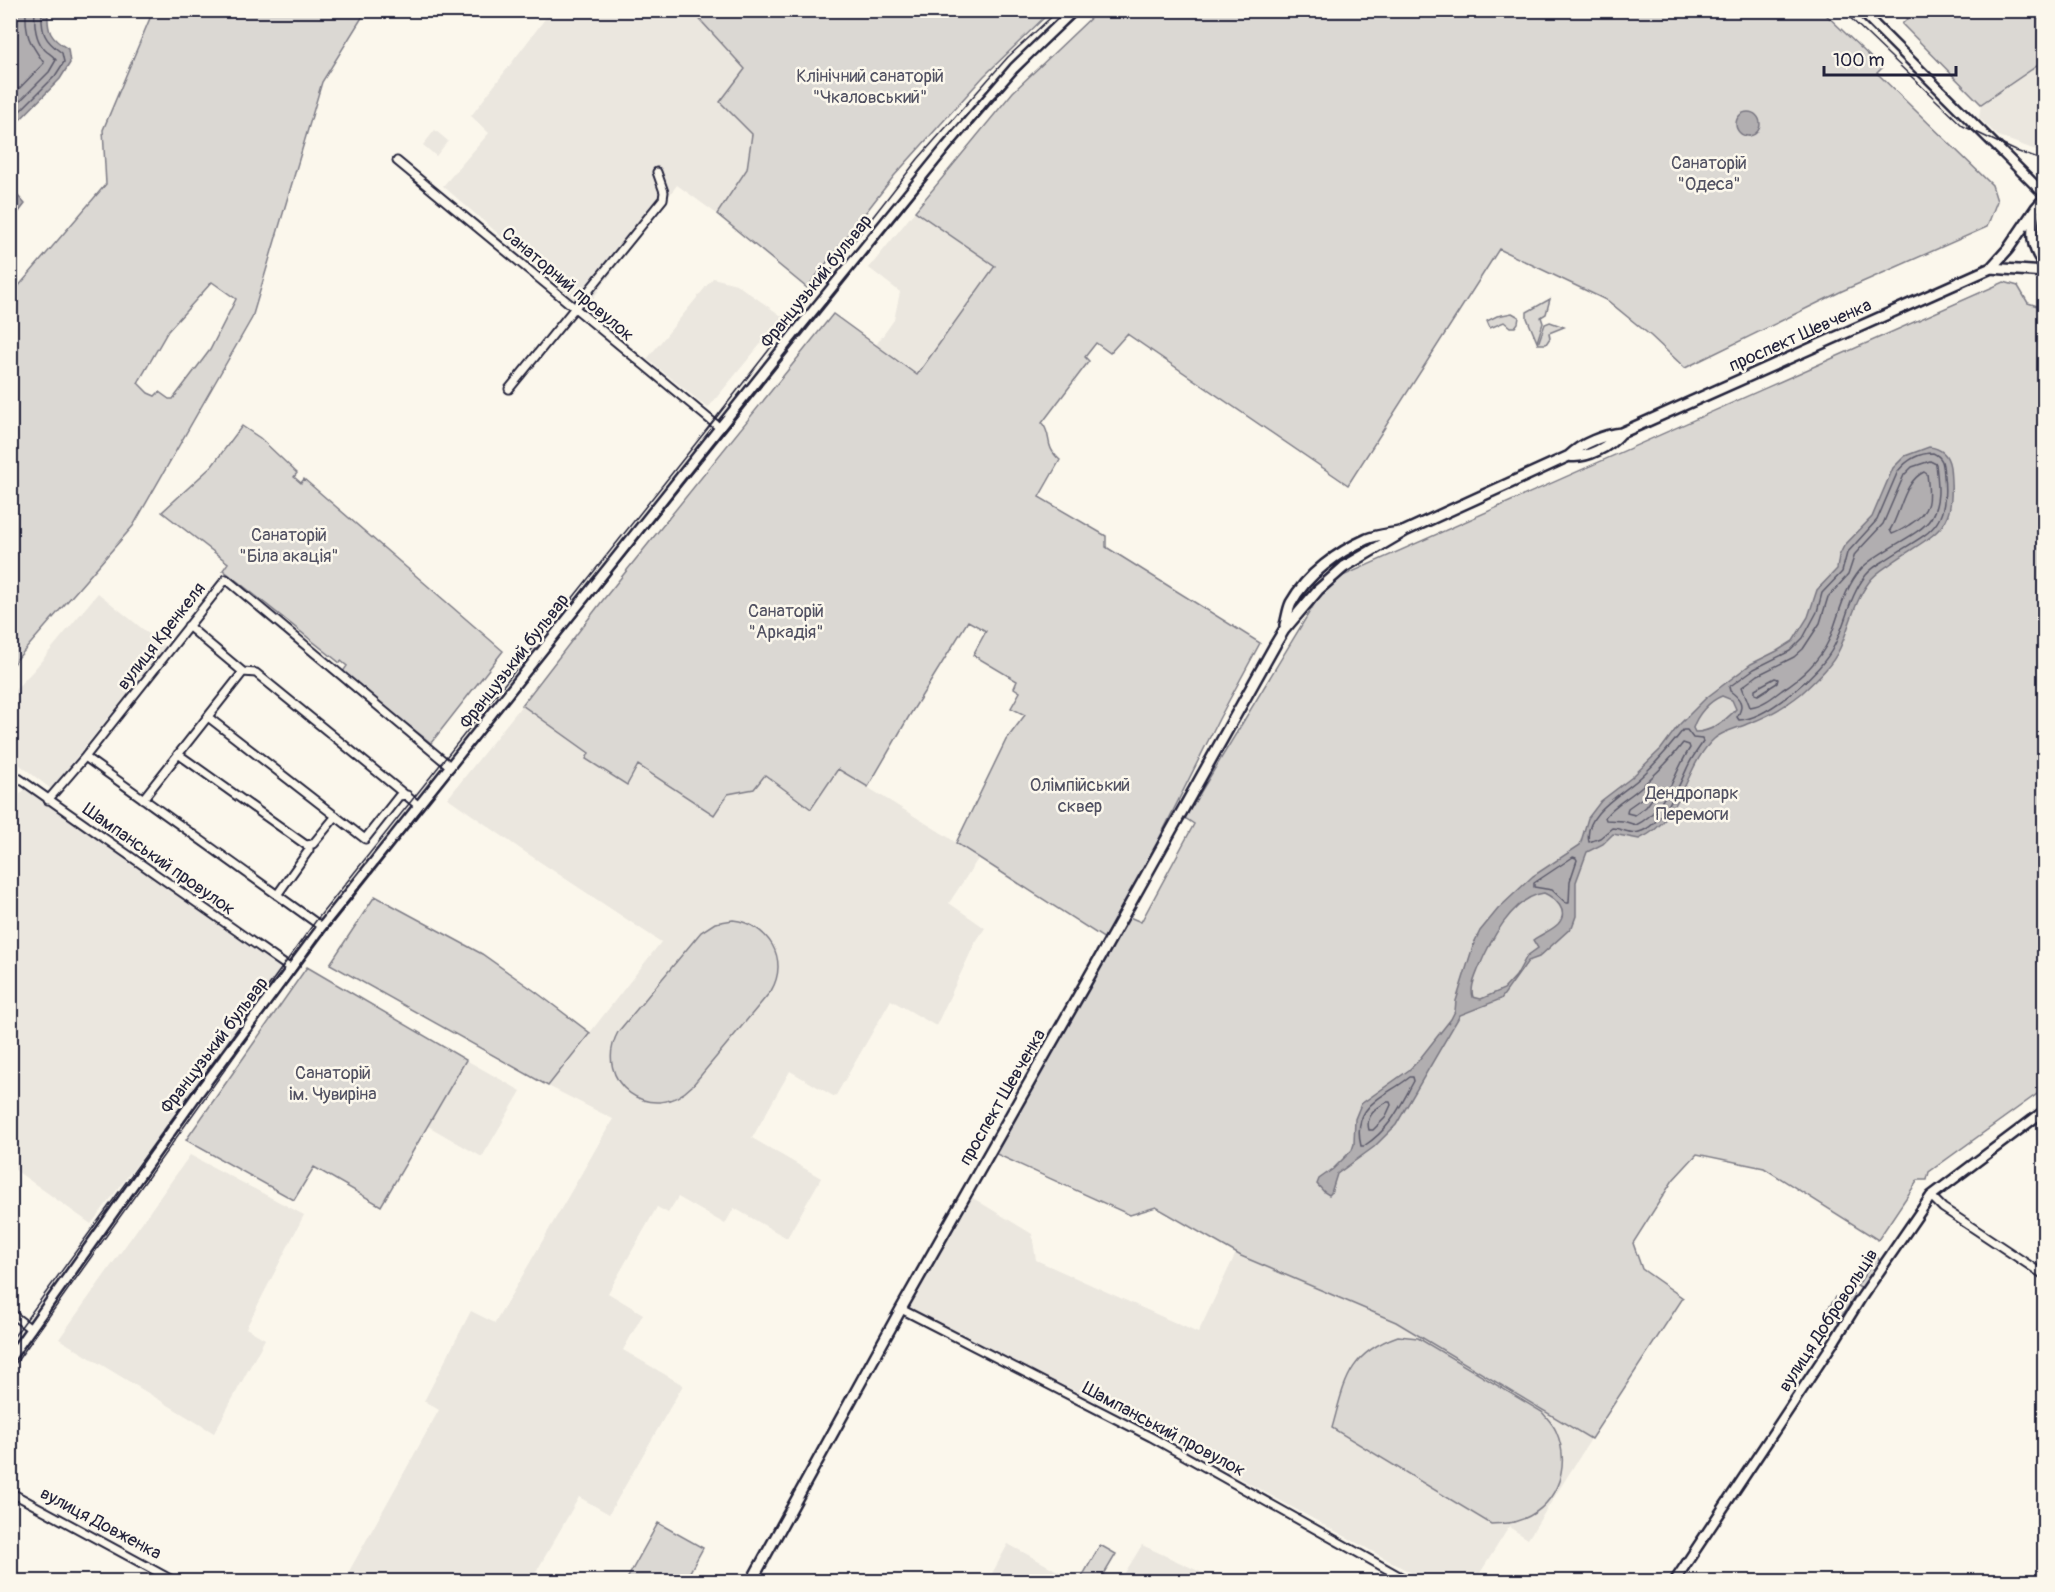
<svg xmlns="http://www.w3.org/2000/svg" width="2055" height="1592" font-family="Pangolin,sans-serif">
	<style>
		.built { fill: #ebe7df }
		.green { fill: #dbd8d3; stroke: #7e7d87; stroke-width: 1.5; fill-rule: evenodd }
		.water { fill: #b1aeb0; stroke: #787681; stroke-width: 1.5; fill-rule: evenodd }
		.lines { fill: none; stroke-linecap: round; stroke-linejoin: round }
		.shore { stroke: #5b5a6a; stroke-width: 1.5 }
		.minor-casing { stroke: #22223b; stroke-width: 11 }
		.tertiary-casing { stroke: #22223b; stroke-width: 13 }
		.secondary-casing { stroke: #22223b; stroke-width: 14 }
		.minor { stroke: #fbf7ec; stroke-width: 7 }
		.tertiary { stroke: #fbf7ec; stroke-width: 8 }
		.secondary { stroke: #fbf7ec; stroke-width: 9 }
		.tram { stroke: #22223b; stroke-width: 1.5 }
		.labels { text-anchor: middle; stroke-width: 5; stroke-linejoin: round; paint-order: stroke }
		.park-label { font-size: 18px; fill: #505061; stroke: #fbf7ec }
		.street-label { font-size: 18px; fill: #22223b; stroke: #fbf7ec }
	</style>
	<rect width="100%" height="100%" fill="#fbf7ec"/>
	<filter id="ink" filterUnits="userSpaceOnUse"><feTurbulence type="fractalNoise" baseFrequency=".0167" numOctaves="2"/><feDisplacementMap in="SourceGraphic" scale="12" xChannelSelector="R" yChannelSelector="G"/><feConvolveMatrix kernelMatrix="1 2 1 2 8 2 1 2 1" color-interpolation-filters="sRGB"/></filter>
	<g filter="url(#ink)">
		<!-- built -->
		<path class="built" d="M551,11h141l53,58 7,65 -4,35 -31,45 -40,-29 -92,124 -142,-123 46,-53 -18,-17z
			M2044,61v92l-46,-17 -19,-18 2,-14z
			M435,130l13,11 -12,15 -13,-11z
			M915,211l80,55 -78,110 -41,-31 18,-25 6,-28 -31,-24z
			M713,278l23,6 47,33 -75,91 -61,-49z
			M98,593l67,54 -114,142 -40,-31v-64l22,-23z
			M522,705l67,48 -3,5 41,27 11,-20 75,50 15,-21 26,-5 11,-14 13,8 60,-14 110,68 30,22 -29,44 36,25 -10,15 -39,83 -45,-26 -56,97 -45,-26 -38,67 69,40 -34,60 -53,-30 -9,16 -47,-27 -10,16 -11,-6 -49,86 35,21 -20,36 60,35 -74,129 -30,-17 -48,84h-26l-5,-2 -2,3h-155l96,-172 -15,-9 47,-90 24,12 118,-204 -65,-33 113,-144 -142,-94 -71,-50z
			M27,787l260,183 -196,254 -80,-57 -1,-362z
			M466,1060l55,31 -39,66 -54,-31z
			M190,1155l114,60 -58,113 19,11 -51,94 -155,-94z
			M968,1195l64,39 4,26 162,73 38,-80 160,69 195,117 -63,100 -19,-12 -34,54h-49l-305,-168 -218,-105z
			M1008,1544l68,37h-88z
			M1142,1545l78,36h-100z"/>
		<!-- green -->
		<path class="green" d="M153,11h213l-44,71 -70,236 -119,208 -122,140v-371l95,-111 -3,-54zM212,282l24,17 -26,51 -37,49h-4l-10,-7 -4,4 -7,-3 -10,-10 30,-52z
			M692,11h359l-67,65 -90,100 -87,112 -90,-74 30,-45 5,-35 -32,-32 25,-33z
			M1098,11h724l60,57 -5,5 115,112 5,16 -10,26 -145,64 -157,77 -34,-32 -43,-35 -109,-52 -151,236 -221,-151 -17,19 -14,-10 -11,14 4,4 -47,62c11,13 1,22 18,37l-21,37 67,39v11l154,96 -41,76 -111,222 -152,-98 50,-103 19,-25 -14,-7 9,-16 -6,-4 3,-7 -44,-26 13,-24 -18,-10 -60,97 -40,69 -30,-18 -27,40 -46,-34 -11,14 -26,5 -14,21 -76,-50 -11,20 -41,-26 3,-6 -67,-48 81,-105 230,-286 84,61 78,-109 -80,-55 98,-119z
			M1905,11h139v50l-63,43 -79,-80 8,-8z
			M2004,282l14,4 10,17 16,5v781l-115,83 -2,8h-9l-40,60 -114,-72 -67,-14 -24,26 -40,63 9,26 41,29 -92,141 -195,-117 -155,-66 -85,-49 -26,8 -138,-63 135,-236 14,6 53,-98 -9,-6 142,-235z
			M1550,299l-4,15 -5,3 2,6 -6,19 -10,-24v-6z
			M1512,313l7,4 -1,6 -3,4h-5l-6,-5 -14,6 -3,-7 10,-5z
			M1550,322l14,5 -15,6 1,5 -4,6h-8l7,-20z
			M242,426l18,12 37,35 -3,4 7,6 3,-4 199,172 -72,92 -89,-70 5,-7 -6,-5 -1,2 -117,-93 5,-7 -66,-51 50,-46z
			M375,896l107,58 54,38 54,41 -42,53 -218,-122z
			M733,920c35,4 57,39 38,71l-79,95c-40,41 -101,-4 -74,-54l83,-100 14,-9z
			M307,967l159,93 -85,146 -67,-39 -20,33 -108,-60z
			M1869,1253l9,5 2,5 -18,26 -5,-3 13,-19 -9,-7 4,-6z
			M1850,1293l5,3 -17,26 -13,-9 11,-16 8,5z
			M1398,1336l20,2 124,74c5,6 11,12 14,19 17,38 -1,80 -42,91 -7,2 -16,1 -23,2l-159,-96c13,-46 15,-74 66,-92z
			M658,1523l45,25 -18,33h-59z
			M1100,1545l16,9 -16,27h-10l-8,-4z"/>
		<!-- water -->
		<path class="water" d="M11,10l37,1c-1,21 2,27 20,38l2,14 -10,16 -49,50z
			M1736 124a12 12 0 1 1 24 0a12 12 0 1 1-24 0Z
			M10,187l15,17 -14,18h-1z
			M1929,447c12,1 19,7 21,20 6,64 -9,62 -57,95 -8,6 -18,11 -24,20 -15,20 -19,44 -29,66 -8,18 -24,32 -38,45 -16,13 -35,24 -55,31 -11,5 -24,7 -33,15 -30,27 -30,81 -75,100l-26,-5 -10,10 -16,8 -11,30v34l-4,11 -33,30 -11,4 -27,38 -41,16 -64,110 -22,22 -37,27 -6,19 -2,2 -5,-3 -7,-8 2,-5 14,-10 19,-19 2,-6 1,-25 6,-15 48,-34 9,-9 33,-42 4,-8 1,-10 18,-58 6,-12 18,-22 35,-33 47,-31 8,-27 13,-17 30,-23 30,-29 17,-23 28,-28 45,-34 26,-13 16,-10 15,-24 9,-27 20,-21 2,-13 5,-10 28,-29 21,-49 12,-12zM1722,696l10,4 4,9c-11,12 -24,23 -41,23l-2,-4c4,-13 16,-27 29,-32zM1544,893c11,5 26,18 14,31 -7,7 -17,10 -25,16l5,8 -11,8 -11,20 -12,13 -23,10 -8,-2c-3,-9 2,-19 5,-27 11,-27 34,-73 66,-77z"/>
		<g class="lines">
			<!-- shore -->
			<path class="shore" d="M10,98l34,-35c-14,-20 -19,-26 -18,-53
				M10,111l39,-39 7,-12c-3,-5 -7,-6 -11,-10 -10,-10 -11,-27 -10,-40
				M10,121l45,-45 9,-14 -2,-9c-18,-13 -21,-20 -20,-43
				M1933,453c11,5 10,12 11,23 6,57 -20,57 -60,85 -7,4 -13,8 -18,14 -17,21 -20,48 -32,71 -12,26 -67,73 -95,74l-2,-3c8,-12 3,-19 -7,-26l-1,-4 25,-18 36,-18 13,-13 14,-26 5,-19 20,-21 5,-19 30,-33 21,-49c9,-11 21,-18 35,-18z
				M1930,461l6,3c2,19 5,37 -5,54 -11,18 -53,32 -70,51 -18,21 -22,47 -32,71 -9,20 -28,38 -47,50 -9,7 -20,16 -32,17l-8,-20 16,-12 36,-18 9,-8 17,-26 8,-26 20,-22 7,-21 28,-30 21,-49 8,-8z
				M1924,472l3,2c3,24 5,37 -18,51 -6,4 -11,7 -17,9l-2,-4c11,-18 14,-49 34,-58z
				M1775,678l3,1 -1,4 -19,12 -3,-1v-5z
				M1683,730h4l6,8 9,1 1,3c-5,8 -11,15 -15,24 -9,20 -25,59 -49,66 -8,3 -18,-4 -27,-4l-12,10 -11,4c-7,-29 37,-50 53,-66 16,-15 28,-29 41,-46z
				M1683,743l6,2 1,3c-17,26 -24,63 -54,77l-13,-4 -17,-1 -1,-3c10,-13 24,-19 36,-30 15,-13 30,-28 42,-44z
				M1652,791l2,5 -8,11 -11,8 -8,-2 1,-5z
				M1573,857l3,1 1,2 -7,21 -1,22h-3l-14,-13 -18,-3v-4z
				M1410,1077h3l1,4c-15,27 -23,47 -50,65h-3c-10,-42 23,-48 49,-69z
				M1387,1102h3l1,3 -6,13 -12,12h-4c-4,-14 7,-22 18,-28z"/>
			<!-- minor casing -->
			<g class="minor-casing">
				<path id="minor" d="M397,161l323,267
					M509,389l154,-190 1,-7 -7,-20
					M188,626l55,46 13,1 163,133
					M208,717l157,122 34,-43 8,-1
					M178,754l128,91 7,-1 23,-28
					M85,757l237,170
					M10,772l281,197
					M143,799l100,-127
					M48,800l37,-43 141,-178 225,188
					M277,895l32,-45v-4
					M1931,1196l12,12 101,67
					M901,1309l250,128 259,145
					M10,1313l21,16
					M10,1492l166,90"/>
			</g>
			<!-- tertiary casing -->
			<g class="tertiary-casing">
				<path id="tertiary" d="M1860,10l184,184
					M10,1358l189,-266 123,-165 473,-594 151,-186 68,-79 60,-58
					M1674,1582l161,-242 26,-42 70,-102 113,-85"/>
			</g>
			<!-- secondary casing -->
			<g class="secondary-casing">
				<path id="secondary" d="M2035,213c-4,20 -4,35 9,51
					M1991,268l53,4
					M1569,456c18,3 41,-10 52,-23
					M1285,625c2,-7 3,-16 6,-22 16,-29 47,-51 76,-64 10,-4 22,-5 32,-7
					M751,1582l150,-273 201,-355 173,-309 9,-15 34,-40 26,-23 61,-36 164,-75c13,-13 35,-21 52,-23l370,-165 17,-19 28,-41 8,-9"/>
			</g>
			<!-- minor -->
			<use href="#minor" class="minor"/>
			<!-- tertiary -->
			<use href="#tertiary" class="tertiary"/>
			<!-- secondary -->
			<use href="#secondary" class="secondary"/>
			<!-- tram -->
			<path class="tram" d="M1842,10l121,116 53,25 28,10
				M10,1342l305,-420 393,-494 210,-269 90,-102 51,-47
				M10,1371l310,-435 670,-835 47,-48 46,-43"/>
		</g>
	</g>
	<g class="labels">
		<!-- park labels -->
		<g class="park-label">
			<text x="870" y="82">Клінічний санаторій<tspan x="870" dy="21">"Чкаловський"</tspan></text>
			<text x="1709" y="169">Санаторій<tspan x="1709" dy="21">"Одеса"</tspan></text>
			<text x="289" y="541">Санаторій<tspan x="289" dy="21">"Біла акація"</tspan></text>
			<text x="786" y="617">Санаторій<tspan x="786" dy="21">"Аркадія"</tspan></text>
			<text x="1080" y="791">Олімпійський<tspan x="1080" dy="21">сквер</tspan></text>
			<text x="1692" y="799">Дендропарк<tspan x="1692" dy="21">Перемоги</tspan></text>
			<text x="333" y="1079">Санаторій<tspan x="333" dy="21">ім. Чувиріна</tspan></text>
		</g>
		<!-- street labels -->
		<g class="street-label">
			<text transform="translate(816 281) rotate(-51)" y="6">Французький бульвар</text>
			<text transform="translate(568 284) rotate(40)" y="6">Санаторний провулок</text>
			<text transform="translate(1800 335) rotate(-24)" y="6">проспект Шевченка</text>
			<text transform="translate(161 636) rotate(-52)" y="6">вулиця Кренкеля</text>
			<text transform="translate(514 661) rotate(-52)" y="6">Французький бульвар</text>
			<text transform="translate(159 859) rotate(35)" y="6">Шампанський провулок</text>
			<text transform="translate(214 1045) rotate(-53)" y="6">Французький бульвар</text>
			<text transform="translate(1002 1097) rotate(-60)" y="6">проспект Шевченка</text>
			<text transform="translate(1828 1320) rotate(-57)" y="6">вулиця Добровольців</text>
			<text transform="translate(1164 1429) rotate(28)" y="6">Шампанський провулок</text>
			<text transform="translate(101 1523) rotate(28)" y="6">вулиця Довженка</text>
		</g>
	</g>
	<!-- margin -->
	<rect width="2055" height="1592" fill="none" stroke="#fbf7ec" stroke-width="36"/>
	<rect x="18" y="18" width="2019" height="1556" fill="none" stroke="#22223b" stroke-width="2" filter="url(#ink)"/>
	<!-- scale -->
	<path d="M1824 66v9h132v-9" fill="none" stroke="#22223b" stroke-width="3"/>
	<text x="1833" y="66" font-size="18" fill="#22223b" stroke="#fbf7ec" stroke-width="4.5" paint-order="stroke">100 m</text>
</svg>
